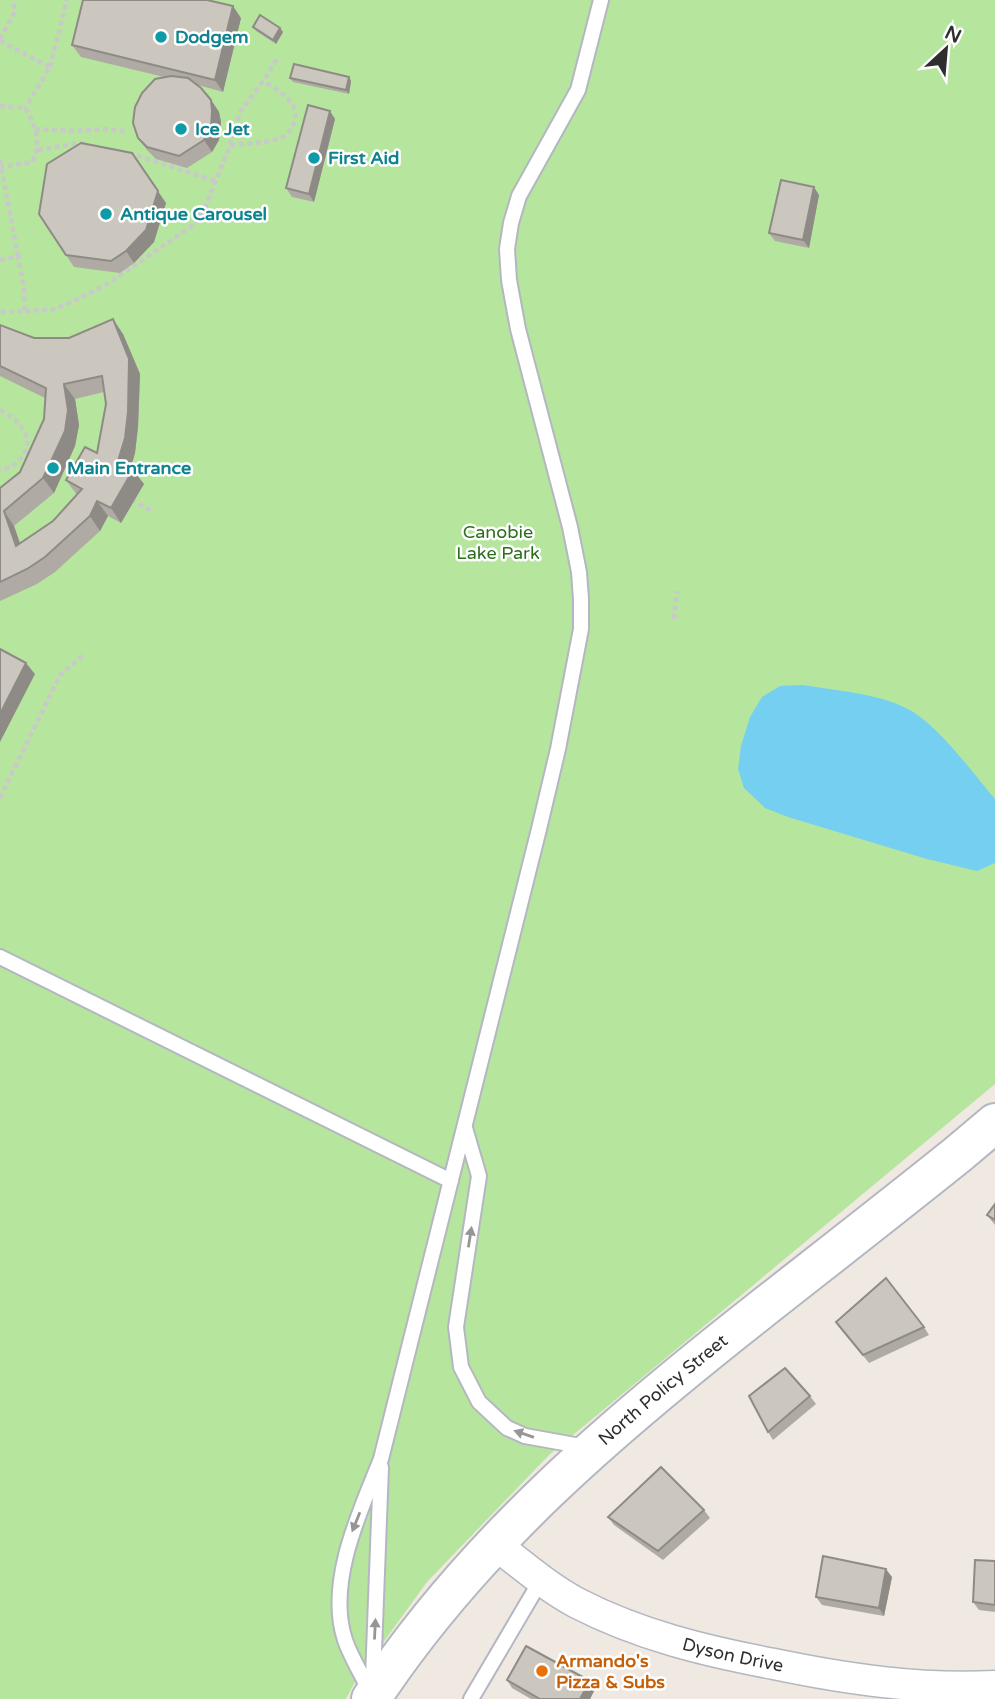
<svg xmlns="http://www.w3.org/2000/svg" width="995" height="1699" font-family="'Varela Round',sans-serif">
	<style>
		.green { fill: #b6e59e }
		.water { fill: #75cff0 }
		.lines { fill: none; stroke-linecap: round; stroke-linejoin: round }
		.lane-casing { stroke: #b4b7c1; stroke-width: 18 }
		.street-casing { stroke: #b4b7c1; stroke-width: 33 }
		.secondary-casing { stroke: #b4b7c1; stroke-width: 42 }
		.path { stroke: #c9c9c9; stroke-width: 4.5; stroke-dasharray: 5 3.5; stroke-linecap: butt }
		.lane { stroke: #fff; stroke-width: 14 }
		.street { stroke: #fff; stroke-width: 30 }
		.secondary { stroke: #fff; stroke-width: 38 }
		.wall { fill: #afaba4; fill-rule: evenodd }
		.shaded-wall { fill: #8e8b86 }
		.building { fill: #cbc7bf; stroke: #8e8b86; stroke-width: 2; fill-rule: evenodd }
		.oneway { fill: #969696 }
		.culture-dot { fill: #0f9aa8; stroke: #fff; stroke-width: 2.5 }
		.food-dot { fill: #e8710a; stroke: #fff; stroke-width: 2.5 }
		.labels { text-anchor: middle; stroke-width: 5; stroke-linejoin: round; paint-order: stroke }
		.culture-label { font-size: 18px; font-weight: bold; fill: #0d838f; stroke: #fff; text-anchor: start }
		.park-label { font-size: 18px; fill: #2c6e1b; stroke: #fff }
		.street-label { font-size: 18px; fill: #2e2e2e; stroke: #fff }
		.food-label { font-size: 18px; font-weight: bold; fill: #c56008; stroke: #fff; text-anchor: start }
	</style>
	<rect width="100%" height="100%" fill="#efe9e1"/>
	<!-- green -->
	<path class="green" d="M0,0h995v1084l-446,371 -122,127 -71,98 -10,19h-346z"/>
	<!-- water -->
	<path class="water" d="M803,685c34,6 74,8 105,24 30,16 64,63 87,90v64l-18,8 -50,-12 -139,-42 -23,-9 -21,-20 -6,-19 3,-23 9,-29 12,-20 18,-11z"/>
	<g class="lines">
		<!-- lane casing -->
		<g class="lane-casing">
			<path id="lane" d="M0,957l451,224
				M465,1128l14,48 -23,151 5,40 18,35 28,26 18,8 61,11
				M373,1678l8,-211
				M371,1694c-8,-18 -20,-36 -26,-54 -19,-57 15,-129 36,-181l158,-630 19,-80 23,-120v-30l-2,-27 -9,-45 -52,-198 -9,-49 -2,-31 4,-26 8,-27 59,-106 23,-90
				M471,1699l70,-119"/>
		</g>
		<!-- street casing -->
		<g class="street-casing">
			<g id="street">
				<path id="s1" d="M495,1544c26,20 52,43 82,59 62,32 128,48 197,61 72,15 146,26 221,22"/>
			</g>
		</g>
		<!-- secondary casing -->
		<g class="secondary-casing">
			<g id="secondary">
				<path id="s2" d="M371,1699c102,-155 242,-273 387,-387 66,-52 133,-104 199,-157l38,-32"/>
			</g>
		</g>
		<!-- path -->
		<path class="path" d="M0,39l15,-28 -2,-11
			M0,41l50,26 -25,41
			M50,67l17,-67
			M0,106l25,2c11,18 17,35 7,54l-31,5
			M35,129l42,2 28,-2 22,3
			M230,145l10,-33 28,-38 10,-17
			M38,150l41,-7 7,1
			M129,153l86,28
			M0,160l18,96
			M0,260l18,-4 6,32 1,23 -25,1
			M25,311l31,-2 24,-11 29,-15 86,-59 10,-17 25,-61c16,-4 35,-2 50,-8 6,-2 10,-6 12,-11 12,-23 -12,-35 -29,-46
			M0,410c10,6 20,12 25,23 8,17 -8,35 -25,37
			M131,500l23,12
			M674,619l3,-28
			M0,798l60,-123 24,-21"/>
		<!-- lane -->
		<use href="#lane" class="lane"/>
		<!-- street -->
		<use href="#street" class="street"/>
		<!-- secondary -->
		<use href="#secondary" class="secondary"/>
	</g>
	<!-- wall -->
	<path class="wall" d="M241,18l-18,74 -25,-7 13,15 8,12 2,10 -2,18 -7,12 -25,16 -31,-9 -9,-9 -9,-12 26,-61 -83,-20 -9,-12z
		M253,27l27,1 3,4 -7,12 -20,-13z
		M349,77l2,4 -2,13 -56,-12 -3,-4z
		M335,119l-21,83 -22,-5 -6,-9z
		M819,195l-10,53 -34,-7 -6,-8z
		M166,203l-12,39 -20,21 -14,10 -46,-6 -8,-12z
		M0,325l34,13h35l54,-4 17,40 -2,53 -3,26 -4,15 13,16 -23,39 -13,-7 -8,15 -45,41 -18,12 -37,17v-113l20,-16 24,-53 1,-21 -45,-22zM104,392l2,12 -9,49 -31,27 11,15 -24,26 -33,22 -6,-17 40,-33 21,-47 4,-21 -4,-26z
		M995,1204v21l-8,-10z
		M836,1322l88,5 5,8 -60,28z
		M810,1396l6,8 -43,36 -5,-8z
		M704,1510l6,8 -47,42 -49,-35 -6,-8z
		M995,1561v51l-16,-2 -6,-8z
		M892,1577l-8,39 -62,-11 -6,-8z
		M507,1680l83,1 5,8 -5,10h-59l-19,-11z"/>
	<!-- shaded-wall -->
	<path class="shaded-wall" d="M233,6l8,12 -18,74 -8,-12z
		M280,28l3,4 -7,12 -3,-4z
		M349,77l2,4 -2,13 -3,-4z
		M211,100l8,12 2,10 -2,18 -7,12 -8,-12z
		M330,111l5,8 -21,83 -5,-8z
		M132,153l34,50 -12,39 -20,21 -8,-12z
		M814,187l5,8 -10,53 -6,-8z
		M113,319l10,15 17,40 -2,53 -3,26 -7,23 -10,-15z
		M64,384l11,15 4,26 -4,21 -21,47 -11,-15z
		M133,470l11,14 -23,39 -10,-15z
		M97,501l11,15 -8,15 -10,-15z
		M4,511l10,15 12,35 -10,-15z
		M26,663l9,11 -35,68v-28z
		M886,1569l6,8 -8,39 -5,-8z
		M590,1681l5,8 -5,10h-10z"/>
	<!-- building -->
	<path class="building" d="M83,0h124l26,6 -18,74 -143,-35z
		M260,15l20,13 -7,12 -20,-13z
		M294,64l55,13 -3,13 -56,-12z
		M171,76l17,2 13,10 10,12 1,11 -1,18 -7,11 -25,16 -32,-9 -9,-9 -5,-15 2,-16 7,-14 13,-14z
		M308,105l22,6 -21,83 -23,-6z
		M81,143l51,10 26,38 -12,39 -20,21 -15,10 -45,-6 -27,-41 8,-50z
		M781,180l33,7 -11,53 -34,-7z
		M113,319l16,40 -1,53 -3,26 -7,23 15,9 -22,38 -14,-7 -7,15 -45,41 -18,12 -27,13v-94l20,-16 24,-53 2,-31 -46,-22v-41l34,13h35zM102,376l4,28 -9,49 -12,-6 -19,33 16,9 -29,32 -37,25 -12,-35 39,-33 10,-21 12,-26 3,-21 -4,-26z
		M0,649l26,14 -26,51z
		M995,1204v16l-8,-5z
		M886,1278l38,49 -61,28 -27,-33z
		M785,1368l25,28 -42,36 -19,-36z
		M661,1467l43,43 -46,41 -50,-34z
		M823,1556l63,13 -7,39 -63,-11z
		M975,1560l20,1v44l-22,-3z
		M526,1646l64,35 -10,18h-40l-33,-19z"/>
	<!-- one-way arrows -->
	<defs><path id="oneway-solid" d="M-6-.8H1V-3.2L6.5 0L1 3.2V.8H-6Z" transform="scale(1.75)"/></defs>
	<g class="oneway">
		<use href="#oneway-solid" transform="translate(470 1237) rotate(-81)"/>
		<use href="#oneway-solid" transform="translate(524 1434) rotate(-161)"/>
		<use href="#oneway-solid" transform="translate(356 1522) rotate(112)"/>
		<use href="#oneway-solid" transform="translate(375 1629) rotate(-87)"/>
	</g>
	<!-- markers -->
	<g class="culture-dot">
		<circle cx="161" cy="37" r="7"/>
		<circle cx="181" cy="129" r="7"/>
		<circle cx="314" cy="158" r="7"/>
		<circle cx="106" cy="214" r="7"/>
		<circle cx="53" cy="468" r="7"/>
	</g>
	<circle class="food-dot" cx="542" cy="1671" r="7"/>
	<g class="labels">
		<!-- culture labels -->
		<g class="culture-label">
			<text x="175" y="43">Dodgem</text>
			<text x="195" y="135">Ice Jet</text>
			<text x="328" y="164">First Aid</text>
			<text x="120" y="220">Antique Carousel</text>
			<text x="67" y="474">Main Entrance</text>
		</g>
		<!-- park labels -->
		<g class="park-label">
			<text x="498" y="538">Canobie<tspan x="498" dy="21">Lake Park</tspan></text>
		</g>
		<!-- street labels -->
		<g class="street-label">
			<text dy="6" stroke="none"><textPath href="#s2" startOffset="427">North Policy Street</textPath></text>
			<text dy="6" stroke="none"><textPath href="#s1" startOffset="266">Dyson Drive</textPath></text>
		</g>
		<!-- food labels -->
		<g class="food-label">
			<text x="556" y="1667">Armando's<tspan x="556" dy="21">Pizza &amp; Subs</tspan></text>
		</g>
	</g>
	<!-- north arrow -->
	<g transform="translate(946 49) rotate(26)" stroke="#ffffff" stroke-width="5" paint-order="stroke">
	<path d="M0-5L12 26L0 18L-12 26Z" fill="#2e2e2e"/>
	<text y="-10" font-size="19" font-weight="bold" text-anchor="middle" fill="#2e2e2e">N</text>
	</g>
</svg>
